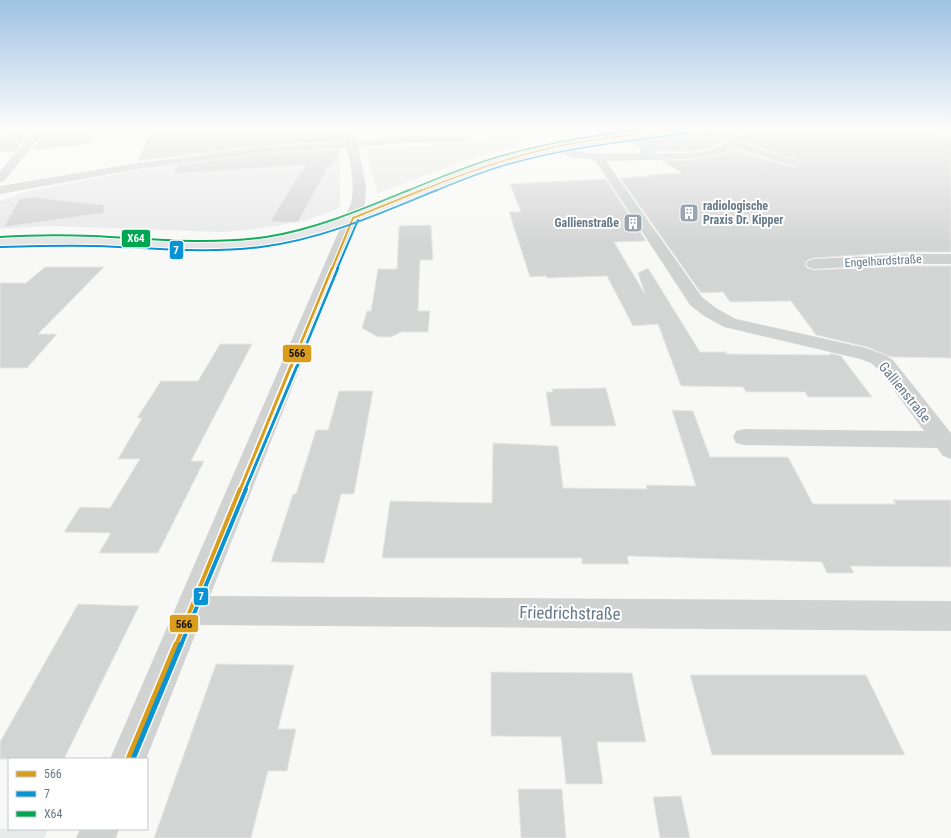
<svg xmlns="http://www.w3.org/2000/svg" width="951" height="838" font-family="'Roboto Condensed',sans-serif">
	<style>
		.built { fill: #e8e9e9 }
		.green { fill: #e8ebe5 }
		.building { fill: #d3d4d4; stroke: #e7e7e6 }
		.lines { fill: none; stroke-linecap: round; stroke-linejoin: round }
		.minor-tunnel { stroke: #ccd2d6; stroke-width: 12; stroke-dasharray: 12 5.5; stroke-linecap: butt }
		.major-casing { stroke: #d5d6d6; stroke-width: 2 }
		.path { stroke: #cecfd0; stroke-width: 1.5; stroke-dasharray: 1 1; stroke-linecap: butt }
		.minor { fill: #d1d3d3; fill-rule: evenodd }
		.major { fill: #e3e4e4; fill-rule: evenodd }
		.bus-1-far5-casing { stroke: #fff; stroke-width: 3 }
		.bus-1-far4-casing { stroke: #fff; stroke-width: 4 }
		.bus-1-far3-casing { stroke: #fff; stroke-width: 5 }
		.bus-1-far2-casing { stroke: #fff; stroke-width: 6 }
		.bus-1-far1-casing { stroke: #fff; stroke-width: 7 }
		.bus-1-casing { stroke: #fff; stroke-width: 8 }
		.bus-2-far5-casing { stroke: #fff; stroke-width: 3 }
		.bus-2-far4-casing { stroke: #fff; stroke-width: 4 }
		.bus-2-far3-casing { stroke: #fff; stroke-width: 5 }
		.bus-2-far2-casing { stroke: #fff; stroke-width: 6 }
		.bus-2-far1-casing { stroke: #fff; stroke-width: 7 }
		.bus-2-casing { stroke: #fff; stroke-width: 8 }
		.bus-3-far1-casing { stroke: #fff; stroke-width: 3 }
		.bus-3-casing { stroke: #fff; stroke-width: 4 }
		.bus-1-far5 { stroke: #da9d1b; stroke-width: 1.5 }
		.bus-1-far4 { stroke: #da9d1b; stroke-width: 2 }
		.bus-1-far3 { stroke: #da9d1b; stroke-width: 2.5 }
		.bus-1-far2 { stroke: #da9d1b; stroke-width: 3 }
		.bus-1-far1 { stroke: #da9d1b; stroke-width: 4 }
		.bus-1 { stroke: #da9d1b; stroke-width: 5 }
		.bus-2-far5 { stroke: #0894d4; stroke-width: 1.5 }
		.bus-2-far4 { stroke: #0894d4; stroke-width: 2 }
		.bus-2-far3 { stroke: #0894d4; stroke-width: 2.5 }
		.bus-2-far2 { stroke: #0894d4; stroke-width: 3 }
		.bus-2-far1 { stroke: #0894d4; stroke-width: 4 }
		.bus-2 { stroke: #0894d4; stroke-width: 5 }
		.bus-3-far1 { stroke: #00a651; stroke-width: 1.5 }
		.bus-3 { stroke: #00a651; stroke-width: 2 }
		.labels { text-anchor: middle; stroke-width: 4; stroke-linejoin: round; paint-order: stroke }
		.far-poi-label { font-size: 12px; font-weight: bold; fill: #667988; stroke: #fff; text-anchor: start }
		.far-street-label { font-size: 12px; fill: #667988; stroke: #fff }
		.street-label { font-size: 14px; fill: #667988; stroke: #fff }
		.near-street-label { font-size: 17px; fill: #667988; stroke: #fff }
		.line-badge { stroke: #fff; stroke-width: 1.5 }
		.badge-label { font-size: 11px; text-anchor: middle; font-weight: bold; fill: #fff }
		.pale-badge-label { font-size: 11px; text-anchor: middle; font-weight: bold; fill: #111 }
	</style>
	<rect width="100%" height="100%" fill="#f8f8f7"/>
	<!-- built -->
	<path class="built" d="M322,148l18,5v52l-5,5 -31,11 -48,8 -33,3 -176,-6 -47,3v-28l25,-9 142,-28 122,-14z
		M0,829h9l39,1 -4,8h-44z"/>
	<!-- green -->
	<path class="green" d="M520,140l2,5 -55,15 -89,33 -13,-45 67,-2 1,-5z"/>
	<!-- building -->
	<path class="building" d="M9,128h26l-20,23 -15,2v-16z
		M49,128h43l1,16 -61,6z
		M195,128h147l2,13 -82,5 -124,15 12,-29z
		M607,128h43l-35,5z
		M694,128l33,1 4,4v5l-20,10 -25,4 -40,-1 -18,-11 51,-6 1,1 -2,3 1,3 9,1 7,-6 -4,-5z
		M801,128l117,1 33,8v115h-45l-92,6 -6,2 -3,3 2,5 7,2 92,-4h45v92l-60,-1 -24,-10 -51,-12 -25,-34 -61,1 -7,-10 -22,1 -81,-115 30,-2 -2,-1 34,-2 -20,-12 28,-1 32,-6 13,-4 58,17 4,-1 3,-3 -3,-3 -54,-18 1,-2 -1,-10 61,4z
		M341,150l-9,17h-4l-30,55h-27l1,-2h-1l34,-55 -132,9 5,-9 84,-11z
		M606,179l40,62 -32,1 31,52 -7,-21 10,-5 52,84h26v2l105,1 -1,-2 11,3 31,41h-64l-3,-5h-59l-3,-5 -62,-1 -23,-62 -25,2 -26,-50 -60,2 -1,-2 -16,1 -21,-65h12l-11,-28z
		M32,197l72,8v8l-100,14 15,-28z
		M431,225l2,35h-13l-2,51h12l-2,21h-27l-10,5h-13l-16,-9 5,-17h4l7,-42h19l2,-43z
		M45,267h59l-66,67h19l-30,34h-27v-85h26z
		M220,344h32l-61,117h13l-46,92h-59l12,-20 -47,-1 16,-25 30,1 30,-49h-22l24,-41h-5l24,-37h37z
		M606,388l10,38h-65l-5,-34h7l-1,-3z
		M339,391h34l-19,103h-13l-17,69 -53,-1 22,-68h3l20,-64h12z
		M672,410l21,1 17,46h78l25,47h83l-3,-4h58v67l-101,-1 4,7h-27l-5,-11 -195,-6 2,8h-47v-6h-200l8,-57 102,2 1,-60 65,3 5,42 84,1 -1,-4 50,1z
		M78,604l61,2 -75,153h-64v-17z
		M216,664l78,1 -16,64h18l-9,42h-19l-17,67h-97z
		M491,672l141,1 14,69h-49l6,42h-37l-5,-47 -70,-1z
		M690,675h176l39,80h-193z
		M518,789h44l4,49h-45z
		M681,796l9,42h-30l-7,-41z"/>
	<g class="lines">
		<!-- minor-tunnel -->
		<path class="minor-tunnel" d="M702,137l14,-2
			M640,148l49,-7"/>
		<!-- major casing -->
		<g class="major-casing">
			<path id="major" d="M663,128h30l-5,3c-68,9 -137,16 -202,39 -67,23 -129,58 -199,72 -70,14 -142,5 -213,3 -24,-1 -49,0 -74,1v-8c24,-2 48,-3 72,-2 71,2 143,11 214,-2 67,-13 128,-48 193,-69 59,-20 122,-29 184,-37z"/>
		</g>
		<!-- path -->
		<path class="path" d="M532,128l7,7
			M936,128l15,4
			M486,138h31"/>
		<!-- minor -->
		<path class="minor" d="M37,128h11l-44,53 -4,1v-11z
			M343,128h10l3,13 47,-4 65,-2 5,3 -5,3 -65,2 -45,4 8,39 -1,17 -155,393 741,5v30l-752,-6 -53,134h-36l241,-556c4,-18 0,-36 -4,-55l-85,5 -124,16 -138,25v-8l138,-23 124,-16 84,-5z
			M677,128h10l7,8 -6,4h-8l-1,-2 3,-3z
			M728,128l13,1 2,11 -2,3 56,18 2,2 -2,2 -4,1 -58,-18 -13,5 -32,6 -84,2 96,136 14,11 20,11 130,29 19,7 8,5 58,73v26l-8,-3 -6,-8 -193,-3 -8,-2 -3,-6 3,-6 8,-2 180,2 -45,-61 -8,-7 -11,-4 -136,-32 -20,-11 -14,-11 -95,-145 -19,-2 -29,-8 -1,-2 5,-3c10,2 20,6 30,7 18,3 37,1 56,1 31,-1 69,6 96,-14l-1,-7z
			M906,254h45v10h-45l-92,5 -6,-2 -2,-3 2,-3 6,-2z
			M80,829h39l-3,9h-40z"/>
		<!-- major -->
		<use href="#major" class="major"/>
		<!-- bus-1-far5 casing -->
		<g class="bus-1-far5-casing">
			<path id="bus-1-far5" d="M420,191c45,-18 91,-35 139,-45 42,-9 85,-12 127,-18"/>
		</g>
		<!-- bus-1-far4 casing -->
		<g class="bus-1-far4-casing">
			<path id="bus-1-far4" d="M353,218l69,-28
				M332,269l21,-51"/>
		</g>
		<!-- bus-1-far3 casing -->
		<g class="bus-1-far3-casing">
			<path id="bus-1-far3" d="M291,367l41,-99"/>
		</g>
		<!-- bus-1-far2 casing -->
		<g class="bus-1-far2-casing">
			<path id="bus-1-far2" d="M240,490l51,-124"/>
		</g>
		<!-- bus-1-far1 casing -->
		<g class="bus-1-far1-casing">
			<path id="bus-1-far1" d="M176,645l64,-156"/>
		</g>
		<!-- bus-1 casing -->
		<g class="bus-1-casing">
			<path id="bus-1" d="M128,759l48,-115"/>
		</g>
		<!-- bus-2-far5 casing -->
		<g class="bus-2-far5-casing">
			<path id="bus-2-far5" d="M435,191c24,-10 48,-20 74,-27 59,-17 120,-23 180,-31"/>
		</g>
		<!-- bus-2-far4 casing -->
		<g class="bus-2-far4-casing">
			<path id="bus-2-far4" d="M0,247c32,-1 65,-2 97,-1 55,2 110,8 164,1 62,-8 118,-33 176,-57
				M337,269l21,-49"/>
		</g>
		<!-- bus-2-far3 casing -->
		<g class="bus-2-far3-casing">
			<path id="bus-2-far3" d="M297,367l41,-99"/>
		</g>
		<!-- bus-2-far2 casing -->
		<g class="bus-2-far2-casing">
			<path id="bus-2-far2" d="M245,490l52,-124"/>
		</g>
		<!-- bus-2-far1 casing -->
		<g class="bus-2-far1-casing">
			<path id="bus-2-far1" d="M181,645l65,-156"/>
		</g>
		<!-- bus-2 casing -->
		<g class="bus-2-casing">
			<path id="bus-2" d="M133,759l48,-115"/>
		</g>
		<!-- bus-3-far1 casing -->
		<g class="bus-3-far1-casing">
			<path id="bus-3-far1" d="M407,191c31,-13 62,-26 94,-35 48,-14 98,-21 147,-28"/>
		</g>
		<!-- bus-3 casing -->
		<g class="bus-3-casing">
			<path id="bus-3" d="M0,237c31,-2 62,-2 94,-1 57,3 115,9 172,1 50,-8 97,-28 143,-47"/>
		</g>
		<!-- bus-1-far5 -->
		<use href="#bus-1-far5" class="bus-1-far5"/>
		<!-- bus-1-far4 -->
		<use href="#bus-1-far4" class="bus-1-far4"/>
		<!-- bus-1-far3 -->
		<use href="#bus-1-far3" class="bus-1-far3"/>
		<!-- bus-1-far2 -->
		<use href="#bus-1-far2" class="bus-1-far2"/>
		<!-- bus-1-far1 -->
		<use href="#bus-1-far1" class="bus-1-far1"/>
		<!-- bus-1 -->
		<use href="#bus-1" class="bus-1"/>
		<!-- bus-2-far5 -->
		<use href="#bus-2-far5" class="bus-2-far5"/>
		<!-- bus-2-far4 -->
		<use href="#bus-2-far4" class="bus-2-far4"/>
		<!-- bus-2-far3 -->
		<use href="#bus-2-far3" class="bus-2-far3"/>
		<!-- bus-2-far2 -->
		<use href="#bus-2-far2" class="bus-2-far2"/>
		<!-- bus-2-far1 -->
		<use href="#bus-2-far1" class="bus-2-far1"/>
		<!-- bus-2 -->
		<use href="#bus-2" class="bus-2"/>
		<!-- bus-3-far1 -->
		<use href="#bus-3-far1" class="bus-3-far1"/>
		<!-- bus-3 -->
		<use href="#bus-3" class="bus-3"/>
	</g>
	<!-- sky -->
	<linearGradient id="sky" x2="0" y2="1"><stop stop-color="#9fc2e3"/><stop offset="0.52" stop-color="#fcfcfb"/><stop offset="1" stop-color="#fcfcfb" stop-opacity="0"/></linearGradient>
	<rect width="951" height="246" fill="url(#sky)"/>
	<!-- icons -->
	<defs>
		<g id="building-square" transform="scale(1)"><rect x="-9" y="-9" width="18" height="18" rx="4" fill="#99a5af" stroke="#fff"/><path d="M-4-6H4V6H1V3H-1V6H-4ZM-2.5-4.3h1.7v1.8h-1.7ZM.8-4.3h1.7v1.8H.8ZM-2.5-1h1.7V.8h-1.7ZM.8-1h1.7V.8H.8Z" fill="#fff"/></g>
	</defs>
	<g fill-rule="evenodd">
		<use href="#building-square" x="689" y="213"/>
		<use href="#building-square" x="633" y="223"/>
	</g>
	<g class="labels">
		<!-- far-poi labels -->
		<g class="far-poi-label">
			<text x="703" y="210">radiologische<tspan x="703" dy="14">Praxis Dr. Kipper</tspan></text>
			<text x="619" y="227" text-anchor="end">Gallienstraße</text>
		</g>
		<!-- far-street labels -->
		<g class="far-street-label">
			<text transform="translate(883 261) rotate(-3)" y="4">Engelhardstraße</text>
		</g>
		<!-- street labels -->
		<g class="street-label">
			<text transform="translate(905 392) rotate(51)" y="5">Gallienstraße</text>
		</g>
		<!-- near-street labels -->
		<g class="near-street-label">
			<text transform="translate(570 613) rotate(1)" y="6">Friedrichstraße</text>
		</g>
	</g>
	<g class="line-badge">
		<rect x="121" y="229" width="30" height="19" rx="4" fill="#00a651"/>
		<rect x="169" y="240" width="15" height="20" rx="4" fill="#0894d4"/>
		<rect x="282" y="344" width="30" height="19" rx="4" fill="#da9d1b"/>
		<rect x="193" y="587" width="16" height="19" rx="4" fill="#0894d4"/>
		<rect x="169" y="614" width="30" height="19" rx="4" fill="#da9d1b"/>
	</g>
	<g class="badge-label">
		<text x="136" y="242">X64</text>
		<text x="176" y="254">7</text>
		<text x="201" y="600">7</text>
	</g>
	<g class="pale-badge-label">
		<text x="297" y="357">566</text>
		<text x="184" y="628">566</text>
	</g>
	<!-- legend -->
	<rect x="8" y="758" width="140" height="72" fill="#ffffff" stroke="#c2c9cf"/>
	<rect x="16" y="771" width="20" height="6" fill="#da9d1b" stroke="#c2c9cf"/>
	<text x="44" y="778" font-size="12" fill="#667988">566</text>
	<rect x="16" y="791" width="20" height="6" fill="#0894d4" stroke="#c2c9cf"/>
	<text x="44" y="798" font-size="12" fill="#667988">7</text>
	<rect x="16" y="811" width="20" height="6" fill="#00a651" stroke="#c2c9cf"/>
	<text x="44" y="818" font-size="12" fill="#667988">X64</text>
</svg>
